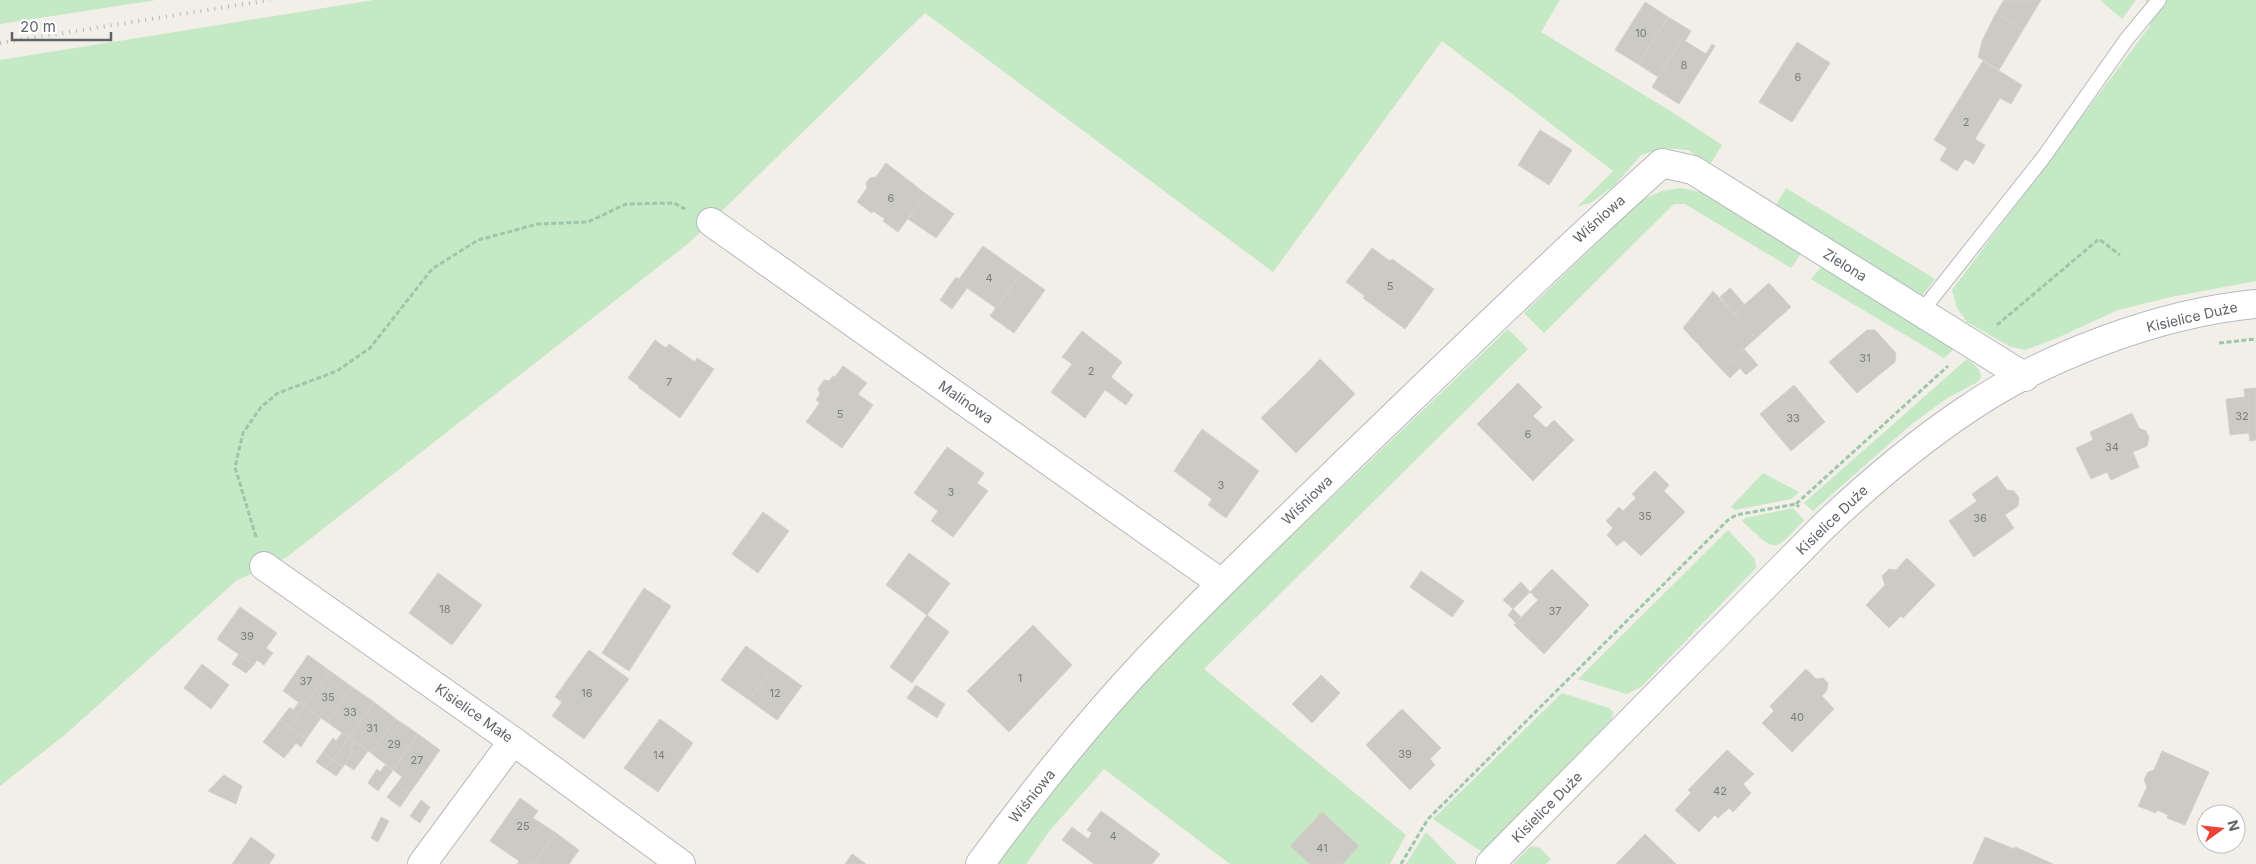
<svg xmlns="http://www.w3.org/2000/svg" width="2256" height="864" font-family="Inter,sans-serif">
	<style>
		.green { fill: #c5e8c5 }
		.building { fill: #cccac5; stroke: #d6d1c6 }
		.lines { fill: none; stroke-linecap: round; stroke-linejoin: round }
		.lane-casing { stroke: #b5b8bc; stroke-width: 16 }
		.street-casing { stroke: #b5b8bc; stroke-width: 30 }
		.secondary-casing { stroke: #b6babf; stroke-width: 30 }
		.path { stroke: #9cc7a9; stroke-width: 3; stroke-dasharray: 5 2.5; stroke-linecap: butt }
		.lane { stroke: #fff; stroke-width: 14 }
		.street { stroke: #fff; stroke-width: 28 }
		.secondary { stroke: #fff; stroke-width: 28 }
		.rail { stroke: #b6b7b8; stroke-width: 4; stroke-dasharray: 1 6; stroke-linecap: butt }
		.labels { text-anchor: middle; stroke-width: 4; stroke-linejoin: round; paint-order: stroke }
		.number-label { font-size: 11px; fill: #7a7d7f }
		.street-label { font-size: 14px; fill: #5f6368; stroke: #fff }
	</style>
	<rect width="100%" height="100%" fill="#f1efe8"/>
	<!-- green -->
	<path class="green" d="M0,0h156l-156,24z
		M374,0h1186l-19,32 131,80 50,33 -12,20 -22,-15 -24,-2 -23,7 -27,31 -22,16 -15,5 36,-36 -171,-130 -169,231 -348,-259 -235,229 -403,315 -51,24 -169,152 -67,53v-726z
		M2100,0h36l-14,19z
		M2146,0h110v281l-85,16 -53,13 -63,29 -30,11 -16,-4 -42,-24 -10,-14 -5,-18 198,-264z
		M1681,188l19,4 102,60 -11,16 -106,-64h-11l-130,129 -20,-20 118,-113 20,-9z
		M1786,188l149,91 -15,19 -144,-93z
		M1822,266l133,82 -11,10 -133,-79z
		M1508,329l20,20 -324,320 202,166 -16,29h-160l-126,-95 -53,60 -25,35h-33l26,-36 136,-159 63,-63z
		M1967,359c7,5 14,10 14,19l-5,5 -27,14 -36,26 -100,88 -9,-8z
		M1763,473l36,19 -8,7 -56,11 -4,-3z
		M1793,508l11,12c-32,35 -28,32 -62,1l3,-3z
		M1728,530l27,29 1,9 -114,118 -15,8 -49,-15z
		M1562,693l47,15 4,4 -1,7 -130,133 -49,-33z
		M1426,832l31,32h-51z
		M1531,846l9,2 11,11 -5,5h-33z"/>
	<!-- building -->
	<path class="building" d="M2004,0h37l-18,30 -27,-17z
		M1645,2l23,15 -30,47 -23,-14z
		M1996,13l27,17 -24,40 -21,-13 4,-16z
		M1668,17l20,12 -30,48 -20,-13z
		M1688,29l3,2 -6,10 21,13 6,-10 3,2 -36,58 -27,-17z
		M1797,42l33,21 -38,59 -33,-20z
		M1983,61l39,24 -11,19 -11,-6 -25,41 10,6 -11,19 -9,-5 -8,12 -17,-11 7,-12 -13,-8z
		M1540,130l32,20 -23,35 -31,-20z
		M886,163l40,31 -28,38 -15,-11 2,-2 -12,-8 -1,2 -15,-11 10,-14 -1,-5 4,-5 6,-1z
		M926,194l28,20 -18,24 -28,-19z
		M983,246l38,27 -25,35 -29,-20 -15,21 -12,-9 16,-23 3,2z
		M1372,248l18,13 2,-2 42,30 -29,40 -42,-31 2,-2 -19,-14z
		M1021,273l24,17 -31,43 -24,-17z
		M1769,283l22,24 -35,31 -22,-24z
		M1730,288l15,17 -11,9 -14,-17z
		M1713,291l43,47 -35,31 -38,-41z
		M1867,330h8l21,23 -1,9 -38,31 -28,-31z
		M1082,331l40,31 -11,15 22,18 -7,10 -21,-15 -20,28 -34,-26 21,-28 -10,-7z
		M655,340l11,8 3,-4 26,18 2,-4 17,11 -34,49 -42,-31 1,-1 -11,-8z
		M1744,349l14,16 -12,10 -14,-16z
		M1320,359l35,35 -12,12 -34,-35z
		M1732,359l8,9 -10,10 -9,-9z
		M843,366l24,17 -9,11 15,11 -31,43 -36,-26 14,-19 -4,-3 4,-6 -2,-5 6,-9 5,1 4,-5 2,1z
		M1309,371l34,35 -47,47 -35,-35z
		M1518,383l24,24 -9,9 13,12 8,-8 20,20 -41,41 -56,-57z
		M1794,385l31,37 -34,29 -31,-37z
		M2256,388v52l-6,1 -1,-8 -19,2 -4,-36 19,-2 -1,-8z
		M2132,413l7,15 7,3 3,7 -2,8 -14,6 6,15 -28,13 -4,-8 -16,7 -15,-31 17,-8 -3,-8z
		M1202,429l57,42 -33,47 -18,-13 4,-6 -38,-28z
		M947,447l37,26 -7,10 11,8 -35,46 -22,-16 7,-10 -24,-18z
		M1655,471l14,14 -5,6 21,21 -44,44 -17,-16 -7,6 -10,-11 6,-7 -7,-7 13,-14 4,4 13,-13 -4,-4z
		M1997,476l10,14 7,1 5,7 -1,8 -13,9 9,13 -40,29 -25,-36 28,-20 -5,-7z
		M763,512l26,19 -31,42 -26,-19z
		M909,553l41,30 -23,32 -41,-30z
		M1907,558l28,27 -32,33 -2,-2 -12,12 -23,-23 19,-20 -3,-9 7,-7 7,1z
		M1552,569l37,36 -45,49 -30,-29 24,-25 -8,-8z
		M1421,571l43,30 -12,16 -42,-30z
		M438,573l44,32 -30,40 -43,-32z
		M1521,582l9,10 -17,17 -10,-9z
		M644,588l27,18 -42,65 -27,-18z
		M240,607l37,26 -11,15 7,5 -9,12 -7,-5 -3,5 -37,-26z
		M1513,609l8,8 -5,6 -8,-8z
		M927,615l22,17 -37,51 -22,-16z
		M1033,625l39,40 -63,67 -42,-41z
		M746,646l28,20 -25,34 -28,-20z
		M589,650l40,29 -45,60 -32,-23 10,-14 -7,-5z
		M239,654l15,11 -8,8 -14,-9z
		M308,655l22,16 -26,35 -21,-15z
		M202,664l27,21 -18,24 -27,-21z
		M774,666l28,20 -25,34 -28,-20z
		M1806,669l10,10 7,-1 5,5 -1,7 -5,6 12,13 -42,43 -30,-29 12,-12 -4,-5z
		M330,671l22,16 -25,35 -23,-16z
		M1321,675l19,18 -28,30 -20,-19z
		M916,685l29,19 -8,14 -30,-20z
		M352,687l22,15 -25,36 -22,-16z
		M299,702l5,4 -14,21 -10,-7 10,-13 3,3z
		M374,702l22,17 -25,34 -22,-15z
		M304,706l17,12 -15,21 -16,-12z
		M1402,709l39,39 -11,11 5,6 -25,25 -44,-45z
		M396,719l22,15 -25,36 -22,-17z
		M660,719l33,24 -35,49 -34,-24z
		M280,720l26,19 -5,8 -5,-4 -12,15 -21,-16z
		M342,733l7,5 -16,21 -10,-7 10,-14 3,3z
		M418,734l22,16 -31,44 -13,-9 6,-8 -9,-7z
		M349,738l5,4 -4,7 3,3 -10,15 -10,-8z
		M354,742l14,9 -14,19 -9,-6 8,-12 -3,-3z
		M1727,750l27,24 -11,10 8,9 -18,19 -4,-4 -11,10 -3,-3 -16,17 -24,-22 16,-17 -3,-3z
		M2162,751l47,21 -24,53 -18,-7 1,-3 -11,-5 -1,3 -18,-7 9,-19 -3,-7 4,-8 6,-2z
		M323,752l10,7 -7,10 -10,-7z
		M333,759l10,8 -7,9 -10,-7z
		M385,765l8,5 -15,21 -10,-8 9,-14 3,3z
		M224,775l18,11 -6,18 -28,-13z
		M396,785l13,9 -9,13 -13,-10z
		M520,798l18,13 -5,7 23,15 -22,31h-17l2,-3 -29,-20z
		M421,800l9,7 -10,16 -10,-7z
		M1101,811l59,43 -8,10h-58l-32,-24 10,-13 16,12 4,-6 -5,-3z
		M1322,812l37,34 -16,18h-33l-20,-18z
		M381,817l8,4 -11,21 -7,-4z
		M556,833l23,17 -10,14h-35z
		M1645,834l31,30h-60z
		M251,837l24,18 -6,9h-37z
		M1985,837l29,12 1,-2 38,17h-80z
		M852,854l14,10h-21z"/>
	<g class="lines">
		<!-- lane casing -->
		<g class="lane-casing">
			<path id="lane" d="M1921,312l122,-154 83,-118 33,-40"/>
		</g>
		<!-- street casing -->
		<g class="street-casing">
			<path id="street" d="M711,222l510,361
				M264,566l249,175 168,123
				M422,864l91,-123
				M980,864c51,-70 106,-139 165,-202 66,-71 137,-137 206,-205 103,-99 205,-199 311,-294l31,7 332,207"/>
		</g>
		<!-- secondary casing -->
		<g class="secondary-casing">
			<path id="secondary" d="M1490,864l332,-336c45,-43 92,-83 144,-118 79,-54 194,-97 290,-106"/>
		</g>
		<!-- path -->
		<path class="path" d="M1997,325l102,-86 21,16
			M2219,343l37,-4
			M1796,504l152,-138
			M256,537l-21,-70 8,-34 18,-26 17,-14 59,-22 33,-23 62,-79 46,-29 60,-16 50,-2 38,-18 48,-1 11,6
			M1401,864l27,-45 300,-299 8,-5 60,-11 3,3"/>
		<!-- lane -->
		<use href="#lane" class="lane"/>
		<!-- street -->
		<use href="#street" class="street"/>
		<!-- secondary -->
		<use href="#secondary" class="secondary"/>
		<!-- rail -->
		<path class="rail" d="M0,43l270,-43"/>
	</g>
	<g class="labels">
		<!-- number labels -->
		<g class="number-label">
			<text x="1641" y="37">10</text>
			<text x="1684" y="69">8</text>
			<text x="1798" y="81">6</text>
			<text x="1966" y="126">2</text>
			<text x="891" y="202">6</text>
			<text x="989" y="282">4</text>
			<text x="1390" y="290">5</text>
			<text x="1865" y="362">31</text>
			<text x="1091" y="375">2</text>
			<text x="669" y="386">7</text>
			<text x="840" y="418">5</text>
			<text x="2242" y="420">32</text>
			<text x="1793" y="422">33</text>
			<text x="1528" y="438">6</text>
			<text x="2112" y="451">34</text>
			<text x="1221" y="489">3</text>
			<text x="951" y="496">3</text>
			<text x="1645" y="520">35</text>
			<text x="1980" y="522">36</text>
			<text x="445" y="613">18</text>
			<text x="1555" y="615">37</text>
			<text x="247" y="640">39</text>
			<text x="1020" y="682">1</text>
			<text x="306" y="685">37</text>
			<text x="587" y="697">16</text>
			<text x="775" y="697">12</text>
			<text x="328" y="701">35</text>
			<text x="350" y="716">33</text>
			<text x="1797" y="721">40</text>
			<text x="372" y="732">31</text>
			<text x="394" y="748">29</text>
			<text x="1405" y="758">39</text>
			<text x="659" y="759">14</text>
			<text x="417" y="764">27</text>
			<text x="1720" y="795">42</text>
			<text x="523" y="830">25</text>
			<text x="1113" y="840">4</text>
			<text x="1322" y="852">41</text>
		</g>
		<!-- street labels -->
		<g class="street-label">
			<text transform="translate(1599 219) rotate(-42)" y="5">Wiśniowa</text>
			<text transform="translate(1845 265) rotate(32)" y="5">Zielona</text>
			<text transform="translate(2192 317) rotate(-13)" y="5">Kisielice Duże</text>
			<text transform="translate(966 402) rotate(35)" y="5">Malinowa</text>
			<text transform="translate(1307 500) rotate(-44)" y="5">Wiśniowa</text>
			<text transform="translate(1832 520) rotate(-44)" y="5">Kisielice Duże</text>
			<text transform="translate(474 713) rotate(35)" y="5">Kisielice Małe</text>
			<text transform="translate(1032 796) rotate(-51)" y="5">Wiśniowa</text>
			<text transform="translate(1547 807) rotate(-45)" y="5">Kisielice Duże</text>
		</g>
	</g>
	<!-- north arrow -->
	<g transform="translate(2221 829) rotate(75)"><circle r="24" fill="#ffffff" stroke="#bfc1c3"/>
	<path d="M0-4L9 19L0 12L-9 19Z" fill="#ea4335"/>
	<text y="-8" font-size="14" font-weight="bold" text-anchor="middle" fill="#5f6368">N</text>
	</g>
	<!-- scale -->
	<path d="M12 32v8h99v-8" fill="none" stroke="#5f6368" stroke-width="2.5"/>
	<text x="20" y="32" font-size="15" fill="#5f6368" stroke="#ffffff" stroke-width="4" paint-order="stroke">20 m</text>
</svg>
